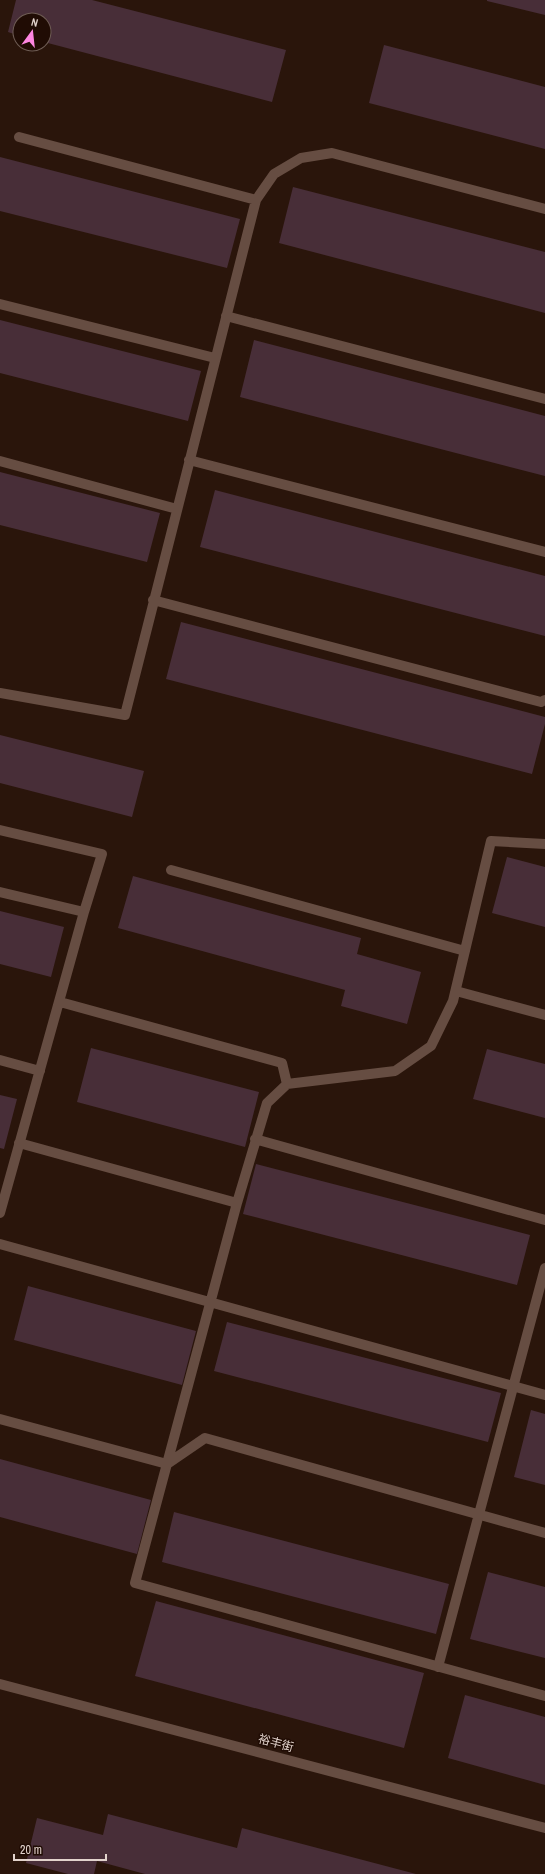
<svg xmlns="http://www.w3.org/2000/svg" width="545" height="1874" font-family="'Archivo Narrow','Noto Sans SC',sans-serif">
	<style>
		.building { fill: #482e38 }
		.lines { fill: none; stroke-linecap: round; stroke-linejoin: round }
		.minor { stroke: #664d42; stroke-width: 10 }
		.labels { text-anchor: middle; stroke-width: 3; stroke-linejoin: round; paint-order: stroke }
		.street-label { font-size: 12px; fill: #e2d3cc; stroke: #200c04 }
	</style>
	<rect width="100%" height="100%" fill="#2a150b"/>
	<!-- building -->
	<path class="building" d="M16,0h76l194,50 -14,52 -228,-60v-22h-24v16l-12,-4z
		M487,0h58v15l-58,-14z
		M384,45l161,42v62l-176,-46z
		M0,157l240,62 -13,49 -227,-57z
		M293,187l252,65v61l-266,-70z
		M0,320l201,51 -13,50 -188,-48z
		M254,340l291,76v60l-305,-79z
		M0,472l160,41 -13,49 -147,-37z
		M215,490l330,86v60l-345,-89z
		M181,622l364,95v7l-13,50 -366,-95z
		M0,735l144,36 -12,46 -132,-34z
		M507,857l38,10v60l-53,-14z
		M133,876l228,62 -4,16 64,18 -14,52 -66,-18 4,-16 -227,-62z
		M0,911l64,16 -13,50 -51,-13z
		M91,1048l168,44 -14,55 -168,-45z
		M487,1049l58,15v54l-72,-19z
		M0,1095l17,4 -13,50 -4,-1z
		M256,1164l274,71 -13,50 -274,-71z
		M28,1286l168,45 -14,54 -168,-45z
		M227,1322l274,71 -13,49 -274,-71z
		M531,1410l14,4v71l-31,-8z
		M0,1459l151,41 -14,54 -137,-37z
		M174,1512l275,72 -13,50 -274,-72z
		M488,1572l57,15v71l-75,-19z
		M156,1601l268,72 -20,75 -269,-72z
		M465,1695l80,22v68l-97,-27z
		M108,1814l129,34 5,-20 174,46h-271l-48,-13 -3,13h-26l-42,-11 11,-45 66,17z"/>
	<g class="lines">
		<!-- minor -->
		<path class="minor" d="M19,137l237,63
			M0,304l215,54
			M226,316l319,83
			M189,460l356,92
			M0,461l177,48
			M153,600l388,102 4,-2
			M0,693l125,22 131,-515 18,-26 27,-16 31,-5 213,56
			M0,830l102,24 -18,58 -84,301
			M545,844l-54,-3 -38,160 -22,45 -36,25 -108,13 -20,19 -30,100 -102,380 410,113
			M171,870l294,81
			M0,892l84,20
			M456,991l89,24
			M60,1002l222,61 5,21
			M0,1060l40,11
			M255,1139l290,81
			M19,1143l218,60
			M0,1244l545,151
			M0,1419l167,45 38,-26 340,95
			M438,1667l107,-399
			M0,1684l545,144"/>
	</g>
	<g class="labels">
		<!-- street labels -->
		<g class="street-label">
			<text transform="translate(276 1743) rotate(15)" y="4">裕丰街</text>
		</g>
	</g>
	<!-- north arrow -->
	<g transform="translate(32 32) rotate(15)"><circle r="19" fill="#200c04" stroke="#6e5c54"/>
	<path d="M0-3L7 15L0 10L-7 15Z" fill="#fe86e1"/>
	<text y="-6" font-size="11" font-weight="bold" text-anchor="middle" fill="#e2d3cc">N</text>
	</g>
	<!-- scale -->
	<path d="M14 1854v6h92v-6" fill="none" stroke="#e2d3cc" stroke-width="2"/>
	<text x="20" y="1854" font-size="12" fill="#e2d3cc" stroke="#200c04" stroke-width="3" paint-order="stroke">20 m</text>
</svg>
